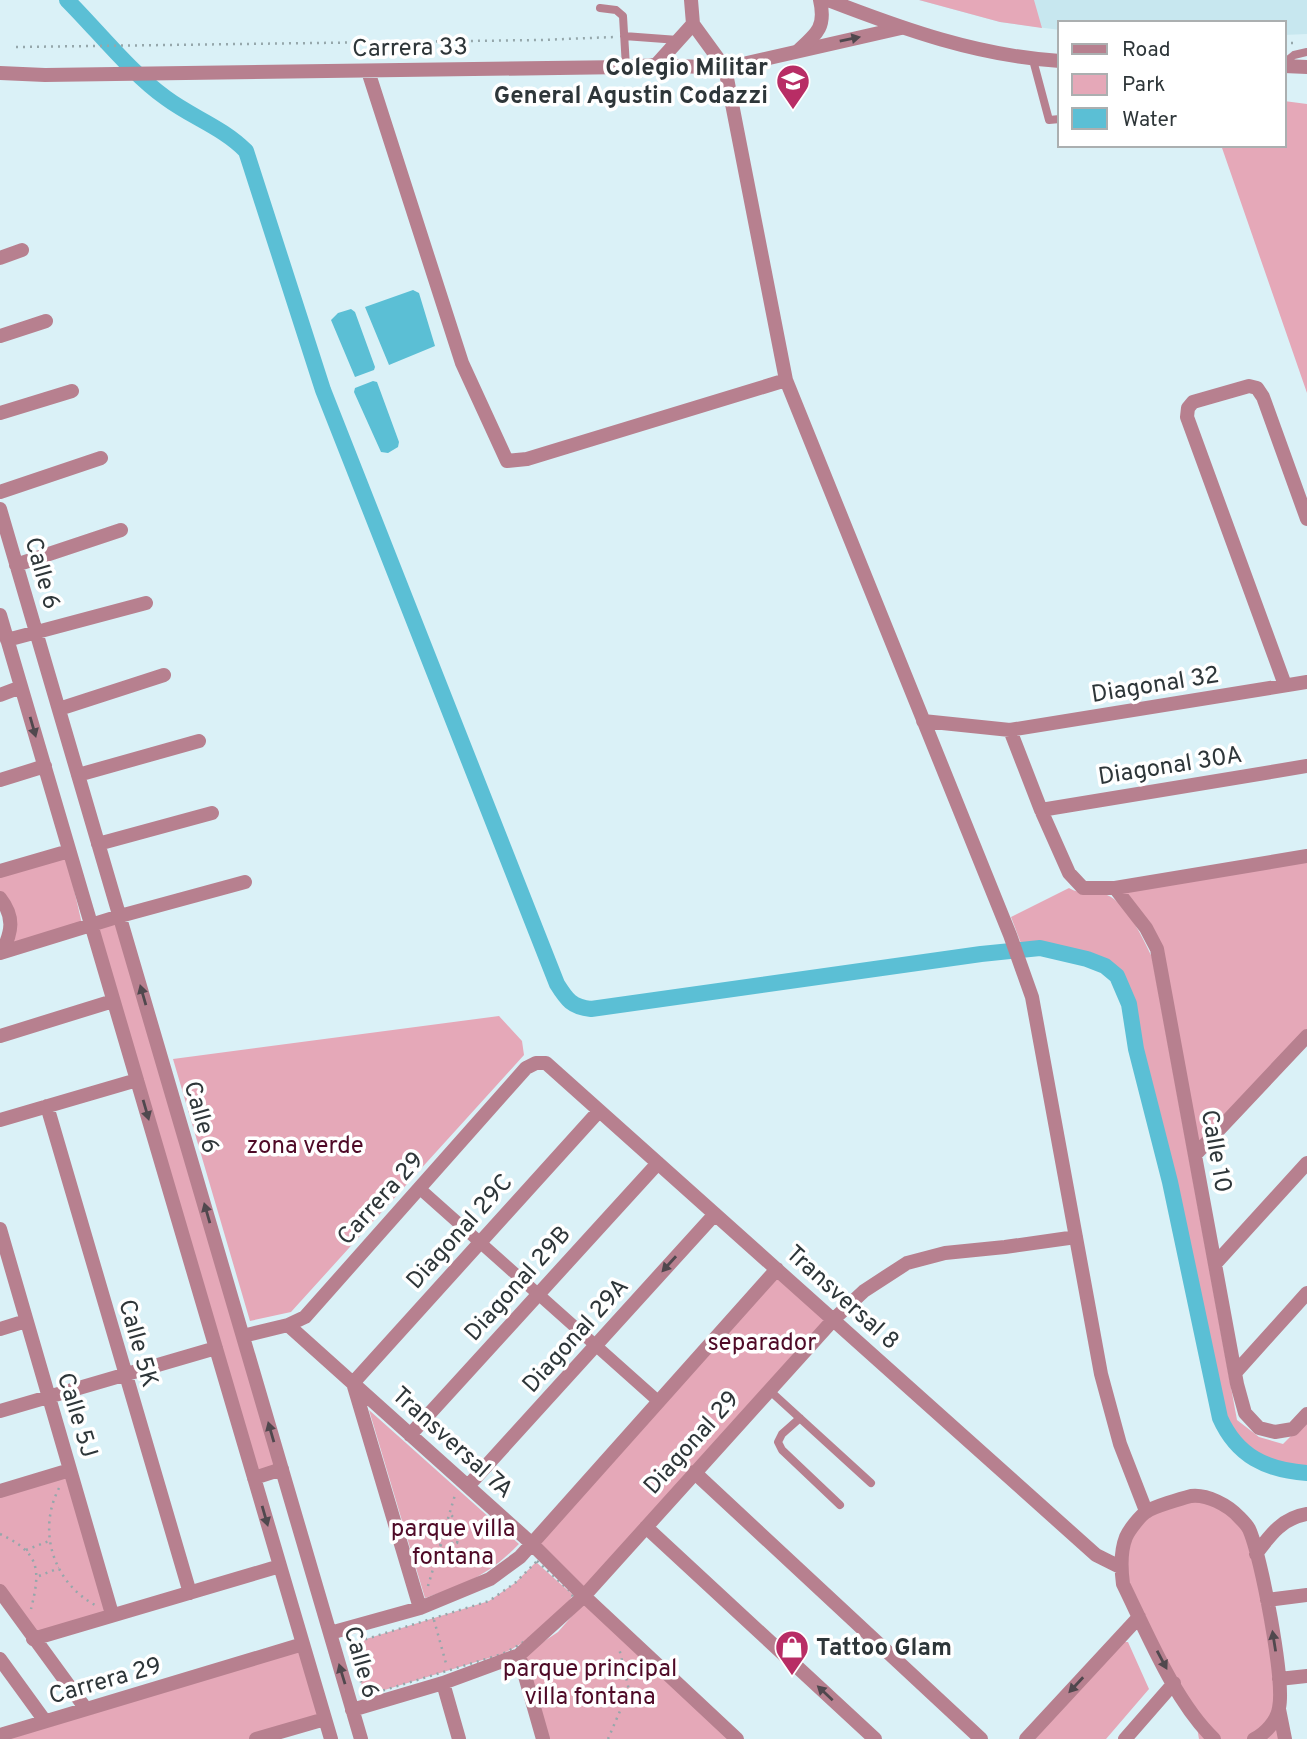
<svg xmlns="http://www.w3.org/2000/svg" width="1307" height="1739" font-family="Overpass,sans-serif">
	<style>
		.built { fill: #c7e7ef }
		.green { fill: #e5a8b8 }
		.water { fill: #5bbfd5 }
		.lines { fill: none; stroke-linecap: round; stroke-linejoin: round }
		.canal { stroke: #5bbfd5; stroke-width: 16 }
		.path { stroke: #95a7ab; stroke-width: 2.5; stroke-dasharray: 2 5; stroke-linecap: butt }
		.service { stroke: #b7808f; stroke-width: 8 }
		.pedestrian { stroke: #b7808f; stroke-width: 12 }
		.minor { stroke: #b7808f; stroke-width: 14 }
		.tertiary { stroke: #b7808f; stroke-width: 14 }
		.oneway { fill: #50484e }
		.labels { text-anchor: middle; stroke-width: 7; stroke-linejoin: round; paint-order: stroke }
		.street-label { font-size: 24px; fill: #2e3639; stroke: #fff }
		.poi-label { font-size: 24px; font-weight: bold; fill: #2e3639; stroke: #fff; text-anchor: end }
		.park-label { font-size: 24px; fill: #4f0a27; stroke: #fff }
	</style>
	<rect width="100%" height="100%" fill="#daf1f7"/>
	<!-- built -->
	<path class="built" d="M919,0h388v34l-23,1v-12h-224v7l-60,-8z"/>
	<!-- green -->
	<path class="green" d="M919,0h115l8,28 -42,-6z
		M1284,101l23,3v289l-86,-248h63z
		M66,855l16,69 -74,24 -8,-54v-20z
		M1307,856v180l-112,119 -38,-206 -42,-61z
		M1069,888c13,8 25,2 38,7 20,8 36,44 45,62l85,463 22,17 24,7 24,-24v52c-41,-5 -69,-15 -86,-54 -16,-79 -29,-158 -48,-235 -10,-43 -23,-86 -35,-129 -8,-30 -5,-65 -30,-89 -16,-16 -65,-21 -86,-19l-11,-29z
		M120,916l162,553 -28,9 -169,-552z
		M499,1016l23,25 2,14 -233,257 -41,9 -77,-262z
		M777,1269l57,50 -249,272 -50,-48z
		M369,1410l150,134c-30,31 -54,41 -94,54z
		M70,1470l42,144 -79,25 -33,-48v-100z
		M1193,1496l32,9 24,23 36,211h-86l-3,-17 -22,-39 -58,-117 30,-55z
		M536,1562l37,33c-16,25 -45,47 -71,59l-137,42 -15,-52 139,-43 26,-18z
		M586,1600l145,139h-184l-25,-83 36,-24z
		M1120,1642h8l21,47 -43,50h-71z
		M303,1644l22,75 -69,20h-256z"/>
	<!-- water -->
	<path class="water" d="M413,290l6,3 16,53 -46,19 -24,-58z
		M351,309l4,3 20,55 -1,3 -19,7 -24,-57 7,-7z
		M373,381l4,1 22,60 -1,5 -10,6 -7,-1 -27,-60 1,-4z"/>
	<g class="lines">
		<!-- canal -->
		<path class="canal" d="M67,0c31,31 64,73 99,98 27,20 56,29 80,53l77,239 234,594c10,16 15,23 34,25l390,-55 59,-6 47,11 18,7 12,10 12,28 7,45 34,133 50,236c17,38 46,52 87,55"/>
		<!-- path -->
		<path class="path" d="M1284,43h9
			M16,47l525,-7 73,-3
			M59,1488c-22,43 -6,94 36,117
			M0,1534c40,19 41,35 31,75
			M440,1545l7,3 7,-7 3,2c3,-13 3,-20 -7,-29
			M26,1550l23,-9
			M537,1561l35,32 1,5c-20,23 -43,43 -71,56l-137,42 -15,-52 139,-43 26,-18z
			M39,1576l20,-8
			M428,1586l27,-91
			M434,1620l13,47
			M608,1739l21,-49 -10,-42"/>
		<!-- service -->
		<path class="service" d="M600,8l16,2 7,6 3,51
			M624,36l54,4
			M1033,60l16,60 11,-1
			M1284,63l10,-8 13,-3
			M769,1390l102,93
			M800,1418l-18,16 -4,8 4,8 58,55"/>
		<!-- pedestrian -->
		<path class="pedestrian" d="M419,1188l239,213"/>
		<!-- minor -->
		<path class="minor" d="M725,68l61,312 224,555 22,62 69,377 19,70 26,67
			M368,71l94,292 45,98 20,-2 259,-79
			M0,73l45,2 581,-8 30,-2 69,3 176,-40
			M0,258l22,-8
			M0,336l46,-15
			M0,413l72,-22
			M0,492l101,-34
			M0,509l361,1230
			M16,565l105,-35
			M0,615l331,1124
			M7,640l139,-37
			M1285,685l-98,-268 1,-9 5,-6 56,-16 8,2 6,9 44,122
			M0,695l21,-8
			M59,709l105,-34
			M923,721l87,9 297,-48
			M1010,730l31,80 28,63 14,15h32l192,-32
			M78,775l121,-34
			M0,780l45,-14
			M1041,810l266,-44
			M98,844l114,-31
			M0,871l69,-20
			M1115,888l31,40 11,21 80,435 8,29 14,15 16,4 18,-3 14,-15
			M0,898c15,19 12,34 2,54
			M0,953l120,-37 125,-34
			M0,1036l113,-35
			M47,1106l143,487
			M0,1120l137,-40
			M1195,1155l112,-119
			M0,1229l112,385
			M1215,1264l92,-101
			M288,1325l243,218 53,53 153,143
			M0,1329l26,-8
			M243,1336l45,-11 17,-8 221,-249 10,-5h10l550,492 24,12
			M1235,1373l72,-80
			M0,1411l216,-63
			M410,1435l248,-272
			M694,1472l287,267
			M254,1478l28,-9
			M468,1486l247,-272
			M0,1491l70,-21
			M646,1527l229,212
			M1256,1554c14,-19 26,-36 51,-40
			M0,1591l86,118
			M1267,1600l40,-5
			M420,1608l-67,-225 246,-272
			M330,1633l90,-25 70,-29 30,-22 257,-288
			M33,1639l247,-73
			M519,1655l24,84
			M0,1659l45,62
			M1279,1679l28,-3
			M443,1683l16,56
			M1279,1709l6,30
			M352,1710l91,-27 76,-28 65,-59 250,-277 30,-28 43,-28 38,-10 60,-6 71,-10
			M0,1735l303,-91
			M256,1739l69,-20
			M1026,1739l113,-122
			M1125,1739l49,-56
			M1214,1739c-39,-37 -67,-106 -91,-155 -2,-15 -3,-32 3,-47 3,-7 14,-21 20,-25 6,-5 37,-14 45,-16 16,-2 37,9 48,21 3,3 8,8 10,12 12,26 36,152 30,179 -2,13 -14,26 -25,31"/>
		<!-- tertiary -->
		<path class="tertiary" d="M691,0l2,24 32,44
			M828,0c75,29 150,56 232,61
			M799,50c19,-17 27,-24 21,-50
			M656,65l37,-41
			M1284,66l23,1"/>
	</g>
	<!-- one-way arrows -->
	<defs><path id="oneway-solid" d="M-6-.8H1V-3.2L6.5 0L1 3.2V.8H-6Z" transform="scale(1.75)"/></defs>
	<g class="oneway">
		<use href="#oneway-solid" transform="translate(850 39) rotate(-12)"/>
		<use href="#oneway-solid" transform="translate(33 727) rotate(74)"/>
		<use href="#oneway-solid" transform="translate(143 995) rotate(-106)"/>
		<use href="#oneway-solid" transform="translate(146 1110) rotate(74)"/>
		<use href="#oneway-solid" transform="translate(207 1213) rotate(-106)"/>
		<use href="#oneway-solid" transform="translate(669 1264) rotate(132)"/>
		<use href="#oneway-solid" transform="translate(271 1432) rotate(-106)"/>
		<use href="#oneway-solid" transform="translate(265 1516) rotate(74)"/>
		<use href="#oneway-solid" transform="translate(1274 1641) rotate(-99)"/>
		<use href="#oneway-solid" transform="translate(1162 1660) rotate(62)"/>
		<use href="#oneway-solid" transform="translate(342 1674) rotate(-107)"/>
		<use href="#oneway-solid" transform="translate(1076 1685) rotate(133)"/>
		<use href="#oneway-solid" transform="translate(825 1693) rotate(-137)"/>
	</g>
	<!-- icons -->
	<defs>
		<g id="school-pin" transform="scale(1.75)"><path d="M0 17L-7.5 6A9.5 9.5 0 1 1 7.5 6Z" fill="#b82d65" stroke="#fff"/><path d="M0-5L7-2L0 1L-7-2ZM-4 1L0 2.5L4 1V4Q0 6-4 4Z" fill="#fff"/></g>
		<g id="shop-pin" transform="scale(1.75)"><path d="M0 17L-7.5 6A9.5 9.5 0 1 1 7.5 6Z" fill="#b82d65" stroke="#fff"/><path d="M-5-2.5h2.3a2.7 3.5 0 0 1 5.4 0H5L5.5 6h-11ZM-1.5-2.5h3a1.5 2.3 0 0 0-3 0Z" fill="#fff"/></g>
	</defs>
	<g fill-rule="evenodd">
		<use href="#school-pin" x="793" y="81"/>
		<use href="#shop-pin" x="792" y="1647"/>
	</g>
	<g class="labels">
		<!-- street labels -->
		<g class="street-label">
			<text transform="translate(410 47) rotate(-1)" y="8">Carrera 33</text>
			<text transform="translate(43 573) rotate(74)" y="8">Calle 6</text>
			<text transform="translate(1155 684) rotate(-9)" y="8">Diagonal 32</text>
			<text transform="translate(1170 765) rotate(-9)" y="8">Diagonal 30A</text>
			<text transform="translate(202 1117) rotate(74)" y="8">Calle 6</text>
			<text transform="translate(1217 1151) rotate(80)" y="8">Calle 10</text>
			<text transform="translate(380 1198) rotate(-48)" y="8">Carrera 29</text>
			<text transform="translate(459 1231) rotate(-48)" y="8">Diagonal 29C</text>
			<text transform="translate(517 1283) rotate(-48)" y="8">Diagonal 29B</text>
			<text transform="translate(843 1297) rotate(42)" y="8">Transversal 8</text>
			<text transform="translate(575 1335) rotate(-48)" y="8">Diagonal 29A</text>
			<text transform="translate(139 1343) rotate(74)" y="8">Calle 5K</text>
			<text transform="translate(78 1415) rotate(73)" y="8">Calle 5J</text>
			<text transform="translate(453 1442) rotate(42)" y="8">Transversal 7A</text>
			<text transform="translate(691 1442) rotate(-48)" y="8">Diagonal 29</text>
			<text transform="translate(362 1662) rotate(74)" y="8">Calle 6</text>
			<text transform="translate(105 1680) rotate(-16)" y="8">Carrera 29</text>
		</g>
		<!-- poi labels -->
		<g class="poi-label">
			<text x="768" y="75">Colegio Militar<tspan x="768" dy="28">General Agustin Codazzi</tspan></text>
			<text x="816" y="1655" text-anchor="start">Tattoo Glam</text>
		</g>
		<!-- park labels -->
		<g class="park-label">
			<text x="305" y="1153">zona verde</text>
			<text x="762" y="1350">separador</text>
			<text x="453" y="1536">parque villa<tspan x="453" dy="28">fontana</tspan></text>
			<text x="590" y="1676">parque principal<tspan x="590" dy="28">villa fontana</tspan></text>
		</g>
	</g>
	<!-- legend -->
	<rect x="1058" y="21" width="228" height="126" fill="#ffffff" stroke="#abafb0" stroke-width="2"/>
	<rect x="1072" y="44" width="35" height="10" fill="#b7808f" stroke="#abafb0" stroke-width="2"/>
	<text x="1122" y="56" font-size="21" fill="#2e3639">Road</text>
	<rect x="1072" y="74" width="35" height="21" fill="#e5a8b8" stroke="#abafb0" stroke-width="2"/>
	<text x="1122" y="91" font-size="21" fill="#2e3639">Park</text>
	<rect x="1072" y="108" width="35" height="21" fill="#5bbfd5" stroke="#abafb0" stroke-width="2"/>
	<text x="1122" y="126" font-size="21" fill="#2e3639">Water</text>
</svg>
